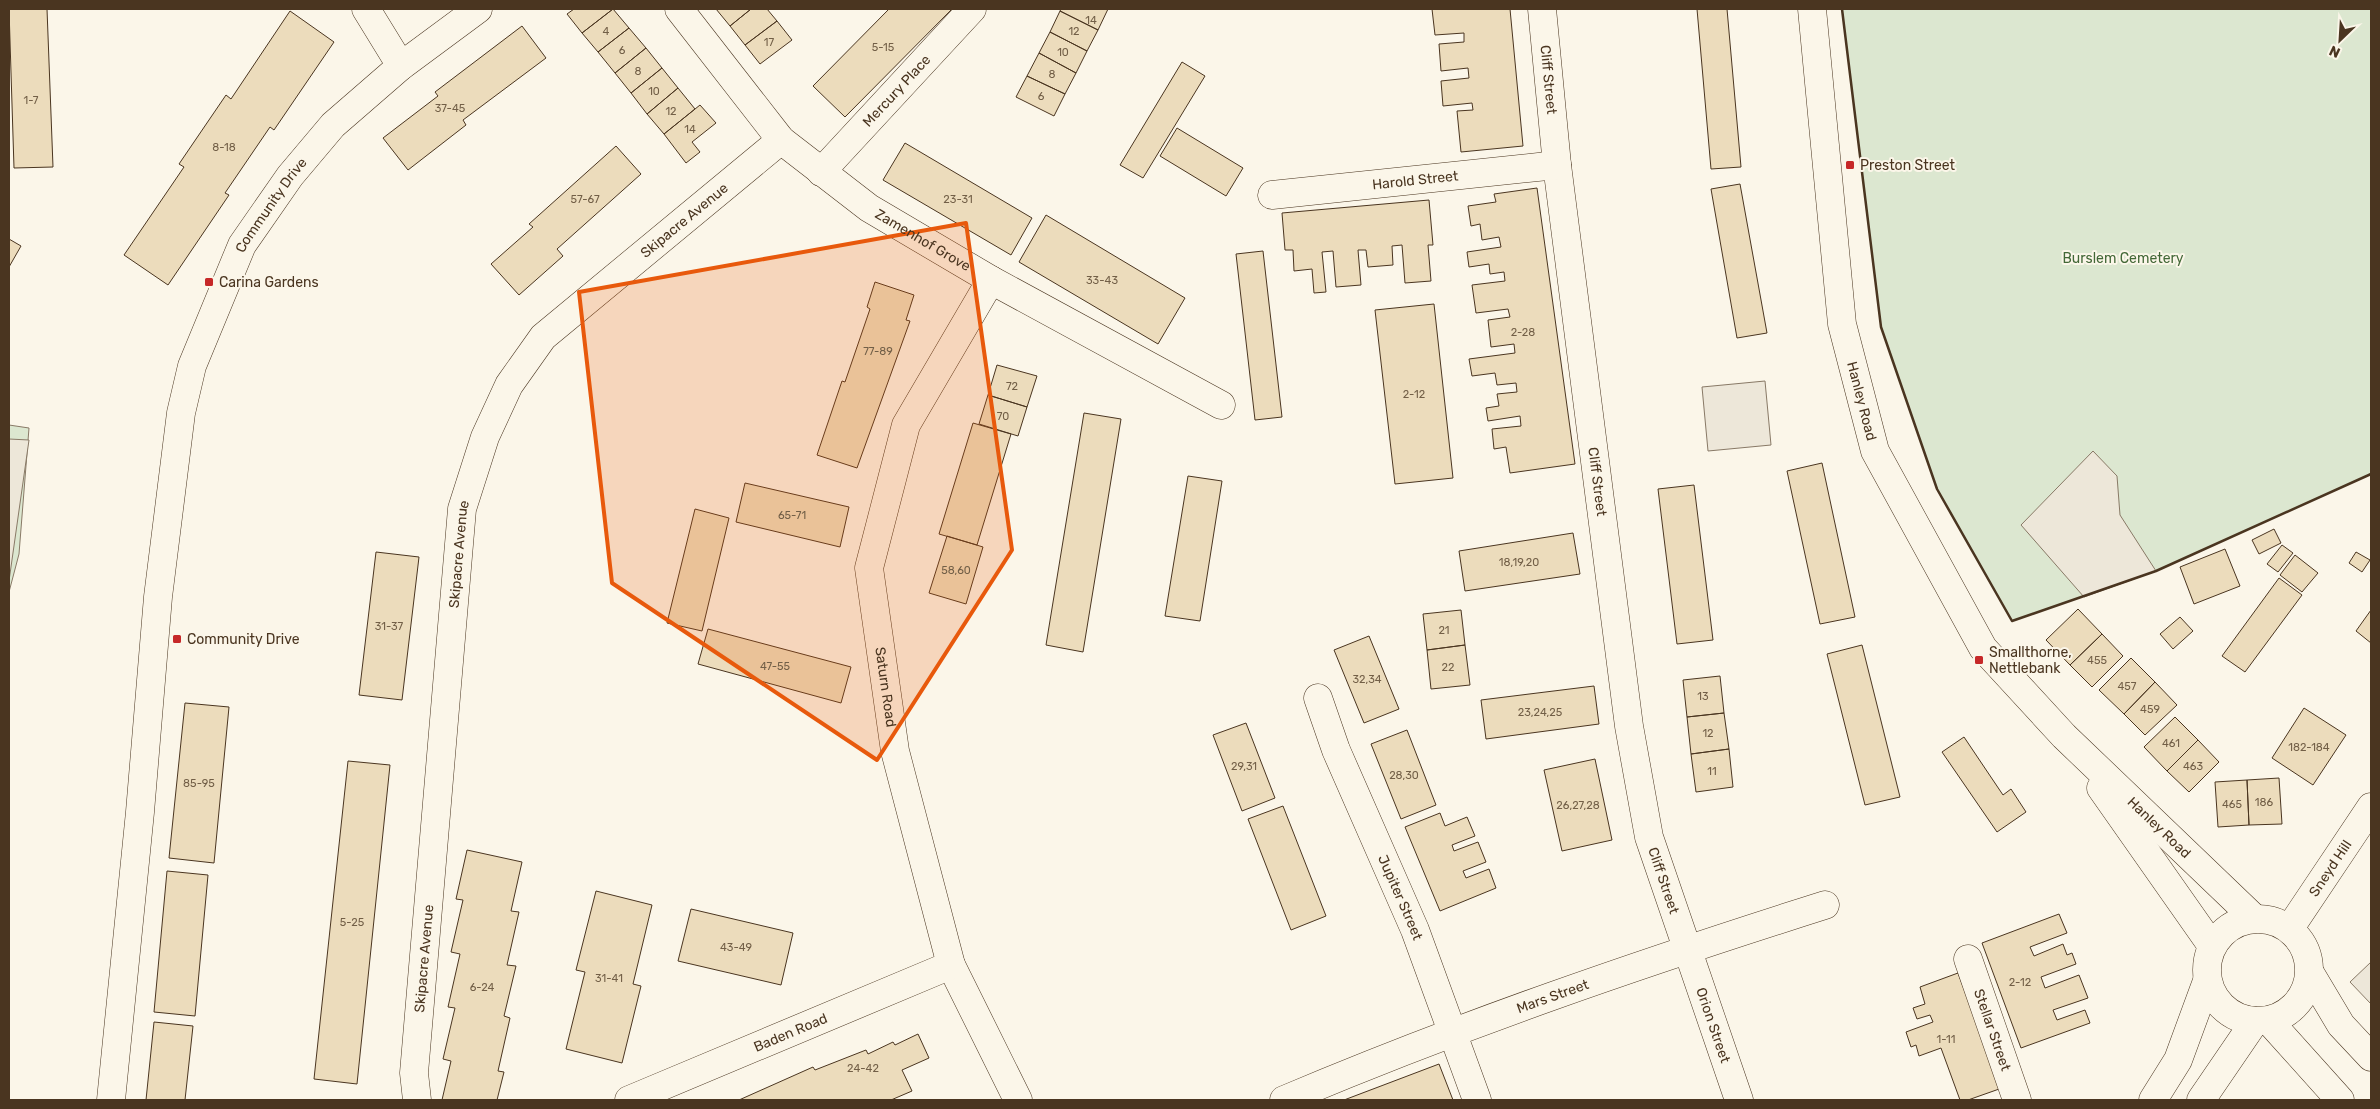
<svg xmlns="http://www.w3.org/2000/svg" width="2380" height="1109" font-family="Rubik,sans-serif">
	<style>
		.green { fill: #dce7d0; stroke: #887966 }
		.parking { fill: #ede7d9; stroke: #887966 }
		.building { fill: #ecdcbc; stroke: #4a3520 }
		.lines { fill: none; stroke-linecap: round; stroke-linejoin: round }
		.minor-casing { stroke: #4a3520; stroke-width: 29 }
		.tertiary-casing { stroke: #4a3520; stroke-width: 29 }
		.secondary-casing { stroke: #4a3520; stroke-width: 29 }
		.primary-casing { stroke: #4a3520; stroke-width: 29 }
		.minor { stroke: #fbf6e9; stroke-width: 28 }
		.tertiary { stroke: #fbf6e9; stroke-width: 28 }
		.secondary { stroke: #fbf6e9; stroke-width: 28 }
		.primary { stroke: #fbf6e9; stroke-width: 28 }
		.wall { stroke: #4a3520; stroke-width: 2.5 }
		.marked { fill: #e8590c; fill-opacity: 0.2; stroke: #e8590c; stroke-width: 4; stroke-linejoin: round }
		.poi-dot { fill: #c62828; stroke: #fbf6e9; stroke-width: 2 }
		.labels { text-anchor: middle; stroke-width: 4; stroke-linejoin: round; paint-order: stroke }
		.number-label { font-size: 11px; fill: #725f47 }
		.street-label { font-size: 14px; fill: #4a3520; stroke: #fbf6e9 }
		.poi-label { font-size: 14px; fill: #4a3520; stroke: #fbf6e9; text-anchor: start }
		.park-label { font-size: 14px; fill: #436837; stroke: #fbf6e9 }
	</style>
	<rect width="100%" height="100%" fill="#fbf6e9"/>
	<!-- green -->
	<path class="green" d="M1842,9h529v465l-215,97 -144,50 -75,-132 -56,-162z
		M9,425l20,3 -10,126 -10,38z"/>
	<!-- parking -->
	<path class="parking" d="M1765,381l6,64 -63,6 -6,-64z
		M9,439l20,1 -20,141z
		M2093,451l24,25 3,39 36,56 -72,26 -63,-72z
		M2371,962v42l-21,-22z"/>
	<!-- building -->
	<path class="building" d="M9,9h38l6,158 -39,1z
		M574,9h39l-31,24 -15,-19z
		M613,9l16,19 -31,24 -16,-19z
		M716,9h35l-21,17z
		M751,9h16l10,12 -32,24 -15,-19z
		M889,9h63l-107,108 -32,-31z
		M1061,9h47l-10,21 -38,-19z
		M1432,9h78l13,137 -62,6 -4,-41 16,-1 -1,-7 -29,3 -2,-25 28,-3 -1,-10 -27,3 -2,-27 25,-2v-9l-29,2z
		M1697,9h30l14,158 -30,2z
		M290,11l44,31 -60,88 -4,-3 -45,66 4,2 -61,90 -44,-30 60,-88 -5,-3 47,-69 5,4z
		M1060,11l38,19 -11,21 -37,-19z
		M777,21l15,19 -32,24 -15,-19z
		M522,26l24,32 -83,62 3,5 -58,45 -25,-32 55,-42 -3,-4z
		M629,28l17,20 -31,25 -17,-21z
		M1050,32l37,19 -11,22 -37,-20z
		M646,48l16,20 -31,25 -16,-20z
		M1039,53l37,20 -11,21 -38,-18z
		M1182,62l23,14 -62,102 -23,-13z
		M662,68l16,20 -31,26 -16,-21z
		M1027,76l38,18 -11,22 -38,-19z
		M678,88l17,21 -31,25 -17,-20z
		M700,105l16,18 -24,19 8,10 -14,11 -22,-29z
		M1177,128l66,40 -17,28 -66,-40z
		M905,143l127,75 -21,37 -128,-75z
		M616,146l25,28 -84,75 6,7 -44,39 -28,-31 42,-37 -4,-3z
		M1740,184l27,149 -30,5 -26,-149z
		M1537,188l38,276 -65,9 -4,-26 -12,2 -2,-20 29,-3 -1,-10 -32,5 -2,-13 13,-2 -2,-12 20,-2 -1,-9 -19,2 -2,-12 -23,3 -3,-17 46,-6 -1,-9 -23,3 -3,-27 22,-3 -2,-8 -32,4 -4,-28 33,-4 -1,-9 -14,2 -1,-10 -20,3 -2,-15 34,-5 -2,-10 -17,3 -2,-16 -9,2 -3,-20 28,-4 -2,-8z
		M1429,200l4,45h-5l3,36 -26,2 -3,-38 -10,1 1,19 -25,2 -2,-17h-8l3,35 -25,2 -3,-36 -11,1 4,40 -12,1 -2,-24 -18,2 -1,-21h-8l-3,-37z
		M1046,215l139,83 -27,46 -139,-82z
		M9,239l12,7 -12,21z
		M1263,251l19,166 -27,3 -19,-166z
		M875,282l39,13 -8,25 4,1 -53,147 -40,-13 25,-74 3,1 25,-73 -3,-2z
		M1434,304l19,174 -58,6 -20,-174z
		M997,365l40,11 -10,31 -39,-12z
		M988,395l39,12 -9,29 -39,-12z
		M1084,413l37,6 -38,233 -37,-7z
		M973,423l38,11 -34,111 -38,-11z
		M1822,463l33,154 -35,7 -33,-153z
		M1188,476l34,5 -22,140 -35,-5z
		M745,483l104,24 -9,40 -104,-25z
		M1694,485l19,155 -36,4 -19,-155z
		M695,509l34,9 -27,113 -35,-8z
		M2274,529l7,14 -22,11 -7,-14z
		M1573,533l7,41 -115,17 -6,-40z
		M947,536l36,11 -17,57 -37,-11z
		M2282,545l11,8 -15,19 -11,-8z
		M2225,549l15,37 -46,18 -14,-37z
		M376,552l43,5 -17,143 -43,-5z
		M2356,552l14,8 -8,12 -13,-9z
		M2295,555l23,18 -16,19 -22,-17z
		M2279,578l23,17 -57,77 -23,-16z
		M2078,609l24,25 -32,31 -24,-25z
		M1461,610l4,35 -38,5 -4,-36z
		M2371,610v33l-15,-12z
		M2180,617l13,14 -20,18 -13,-15z
		M708,629l143,38 -10,36 -143,-39z
		M2102,634l21,22 -31,31 -22,-22z
		M1369,636l30,73 -35,14 -30,-73z
		M1465,645l5,40 -39,4 -4,-39z
		M1862,645l38,152 -35,8 -38,-151z
		M2131,658l24,24 -31,32 -25,-24z
		M1720,676l4,37 -37,4 -4,-37z
		M2155,682l22,23 -32,30 -21,-21z
		M1594,686l5,38 -113,15 -5,-39z
		M185,703l44,4 -15,156 -45,-5z
		M2304,708l42,27 -33,50 -41,-27z
		M1724,713l5,36 -38,5 -4,-37z
		M2175,717l23,23 -31,31 -23,-24z
		M1246,723l29,75 -33,13 -29,-76z
		M1407,730l29,75 -35,14 -30,-75z
		M1964,737l39,58 8,-6 15,23 -29,20 -55,-80z
		M2198,740l21,22 -30,30 -22,-21z
		M1729,749l4,38 -37,5 -5,-38z
		M1595,759l17,81 -50,11 -18,-81z
		M348,761l42,4 -33,319 -43,-5z
		M2279,778l3,46 -33,1 -2,-45z
		M2247,780l2,45 -31,2 -3,-45z
		M1283,806l43,110 -35,14 -43,-111z
		M1440,813l5,13 22,-9 8,19 -23,9 2,6 24,-9 8,20 -23,9 3,7 23,-9 7,19 -56,23 -35,-84z
		M467,850l55,12 -11,49 8,1 -12,53 9,1 -12,50 6,2 -12,53 6,1 -7,28h-55l9,-39 -8,-2 12,-51 -7,-1 12,-53 -9,-2 12,-52 -7,-1z
		M167,871l41,4 -13,141 -41,-4z
		M596,891l56,14 -19,79 8,2 -19,77 -56,-14 19,-77 -9,-2z
		M691,909l102,24 -12,52 -103,-24z
		M2059,914l8,19 -37,14 4,9 29,-12 4,11 5,-2 4,11 -35,13 4,11 34,-13 9,23 -35,12 4,10 28,-10 5,13 -69,25 -39,-105z
		M1958,973l44,115 -34,12h-8l-19,-52 -22,8 -3,-11 -5,2 -5,-15 27,-10 -3,-7 -13,4 -4,-11 12,-4 -5,-17z
		M154,1022l39,4 -8,74h-39z
		M918,1034l11,24 -27,12 10,21 -21,9h-152l74,-33 2,3 51,-20 2,4 25,-12 2,3z
		M1439,1064l14,36h-109z"/>
	<g class="lines">
		<!-- minor casing -->
		<g class="minor-casing">
			<g id="minor">
				<path d="M366,9l35,57"/>
				<path id="s1" d="M679,9l102,131 88,68 122,72 230,125"/>
				<path id="s2" d="M1542,9l15,156 72,561 20,111 90,263"/>
				<path id="s3" d="M821,172l151,-163"/>
				<path id="s4" d="M1272,195l285,-30"/>
				<path id="s5" d="M991,280l-85,145 -37,143 26,183 56,214 67,135"/>
				<path id="s6" d="M1318,698l18,52 79,180 62,170"/>
				<path id="s7" d="M1968,959l49,141"/>
				<path id="s8" d="M111,1100l29,-288 18,-215 23,-184 11,-47 50,-121 48,-69 43,-51 68,-59 77,-57"/>
				<path id="s9" d="M417,1100l-3,-27 48,-564 23,-72 24,-52 34,-48 238,-197"/>
				<path id="s10" d="M629,1100l322,-135"/>
				<path id="s11" d="M1284,1100c177,-75 358,-137 541,-195"/>
			</g>
		</g>
		<!-- tertiary casing -->
		<g class="tertiary-casing">
			<g id="tertiary">
				<path id="s12" d="M2290,928l81,-121"/>
			</g>
		</g>
		<!-- secondary casing -->
		<g class="secondary-casing">
			<path id="secondary" d="M2153,1100l25,-40 29,-79
				M2201,1100l54,-79"/>
		</g>
		<!-- primary casing -->
		<g class="primary-casing">
			<g id="primary">
				<path id="s13" d="M1812,9l30,315 33,127 108,197 81,88 190,182"/>
				<path d="M2101,788l111,158"/>
				<circle cx="2258" cy="970" r="51"/>
				<path d="M2310,973l31,52 30,32"/>
				<path d="M2269,1021l71,79"/>
			</g>
		</g>
		<!-- minor -->
		<use href="#minor" class="minor"/>
		<!-- tertiary -->
		<use href="#tertiary" class="tertiary"/>
		<!-- secondary -->
		<use href="#secondary" class="secondary"/>
		<!-- primary -->
		<use href="#primary" class="primary"/>
		<!-- wall -->
		<path class="wall" d="M1842,9l39,318 56,162 75,132 144,-50 215,-97"/>
	</g>
	<!-- marked area -->
	<path class="marked" d="M966,223l46,327 -135,210 -265,-177 -33,-291z"/>
	<!-- markers -->
	<g class="poi-dot">
		<rect x="1845" y="160" width="10" height="10" rx="2.5"/>
		<rect x="204" y="277" width="10" height="10" rx="2.5"/>
		<rect x="172" y="634" width="10" height="10" rx="2.5"/>
		<rect x="1974" y="655" width="10" height="10" rx="2.5"/>
	</g>
	<g class="labels">
		<!-- number labels -->
		<g class="number-label">
			<text x="1091" y="24">14</text>
			<text x="606" y="35">4</text>
			<text x="1074" y="35">12</text>
			<text x="769" y="46">17</text>
			<text x="883" y="51">5-15</text>
			<text x="622" y="54">6</text>
			<text x="1063" y="56">10</text>
			<text x="638" y="75">8</text>
			<text x="1052" y="78">8</text>
			<text x="654" y="95">10</text>
			<text x="1041" y="100">6</text>
			<text x="31" y="104">1-7</text>
			<text x="450" y="112">37-45</text>
			<text x="671" y="115">12</text>
			<text x="690" y="133">14</text>
			<text x="224" y="151">8-18</text>
			<text x="585" y="203">57-67</text>
			<text x="958" y="203">23-31</text>
			<text x="1102" y="284">33-43</text>
			<text x="1523" y="336">2-28</text>
			<text x="878" y="355">77-89</text>
			<text x="1012" y="390">72</text>
			<text x="1414" y="398">2-12</text>
			<text x="1003" y="420">70</text>
			<text x="792" y="519">65-71</text>
			<text x="1519" y="566">18,19,20</text>
			<text x="956" y="574">58,60</text>
			<text x="389" y="630">31-37</text>
			<text x="1444" y="634">21</text>
			<text x="2097" y="664">455</text>
			<text x="775" y="670">47-55</text>
			<text x="1448" y="671">22</text>
			<text x="1367" y="683">32,34</text>
			<text x="2127" y="690">457</text>
			<text x="1703" y="700">13</text>
			<text x="2150" y="713">459</text>
			<text x="1540" y="716">23,24,25</text>
			<text x="1708" y="737">12</text>
			<text x="2171" y="747">461</text>
			<text x="2309" y="751">182-184</text>
			<text x="1244" y="770">29,31</text>
			<text x="2193" y="770">463</text>
			<text x="1712" y="775">11</text>
			<text x="1404" y="779">28,30</text>
			<text x="199" y="787">85-95</text>
			<text x="2264" y="806">186</text>
			<text x="2232" y="808">465</text>
			<text x="1578" y="809">26,27,28</text>
			<text x="352" y="926">5-25</text>
			<text x="736" y="951">43-49</text>
			<text x="609" y="982">31-41</text>
			<text x="2020" y="986">2-12</text>
			<text x="482" y="991">6-24</text>
			<text x="1946" y="1043">1-11</text>
			<text x="863" y="1072">24-42</text>
		</g>
		<!-- street labels -->
		<g class="street-label">
			<text dy="5" stroke="none"><textPath href="#s2" startOffset="71">Cliff Street</textPath></text>
			<text dy="5" stroke="none"><textPath href="#s3" startOffset="111">Mercury Place</textPath></text>
			<text dy="5" stroke="none"><textPath href="#s4" startOffset="144">Harold Street</textPath></text>
			<text dy="5" stroke="none"><textPath href="#s8" startOffset="919">Community Drive</textPath></text>
			<text dy="5" stroke="none"><textPath href="#s9" startOffset="968">Skipacre Avenue</textPath></text>
			<text dy="5" stroke="none"><textPath href="#s1" startOffset="340">Zamenhof Grove</textPath></text>
			<text dy="5" stroke="none"><textPath href="#s13" startOffset="396">Hanley Road</textPath></text>
			<text dy="5" stroke="none"><textPath href="#s2" startOffset="476">Cliff Street</textPath></text>
			<text dy="5" stroke="none"><textPath href="#s9" startOffset="548">Skipacre Avenue</textPath></text>
			<text dy="5" stroke="none"><textPath href="#s5" startOffset="436">Saturn Road</textPath></text>
			<text dy="5" stroke="none"><textPath href="#s13" startOffset="924">Hanley Road</textPath></text>
			<text dy="5" stroke="none"><textPath href="#s12" startOffset="72">Sneyd Hill</textPath></text>
			<text dy="5" stroke="none"><textPath href="#s2" startOffset="881">Cliff Street</textPath></text>
			<text dy="5" stroke="none"><textPath href="#s6" startOffset="216">Jupiter Street</textPath></text>
			<text dy="5" stroke="none"><textPath href="#s9" startOffset="142">Skipacre Avenue</textPath></text>
			<text dy="5" stroke="none"><textPath href="#s11" startOffset="288">Mars Street</textPath></text>
			<text dy="5" stroke="none"><textPath href="#s2" startOffset="1034">Orion Street</textPath></text>
			<text dy="5" stroke="none"><textPath href="#s7" startOffset="75">Stellar Street</textPath></text>
			<text dy="5" stroke="none"><textPath href="#s10" startOffset="175">Baden Road</textPath></text>
		</g>
		<!-- poi labels -->
		<g class="poi-label">
			<text x="1860" y="170">Preston Street</text>
			<text x="219" y="287">Carina Gardens</text>
			<text x="187" y="644">Community Drive</text>
			<text x="1989" y="657">Smallthorne,<tspan x="1989" dy="16">Nettlebank</tspan></text>
		</g>
		<!-- park labels -->
		<g class="park-label">
			<text x="2123" y="263">Burslem Cemetery</text>
		</g>
	</g>
	<!-- border -->
	<rect width="2380" height="1109" fill="none" stroke="#4a3520" stroke-width="20"/>
	<!-- north arrow -->
	<g transform="translate(2340 40) rotate(205)" stroke="#fbf6e9" stroke-width="4" paint-order="stroke">
	<path d="M0-4L9 19L0 12L-9 19Z" fill="#4a3520"/>
	<text y="-8" font-size="14" font-weight="bold" text-anchor="middle" fill="#4a3520">N</text>
	</g>
</svg>
